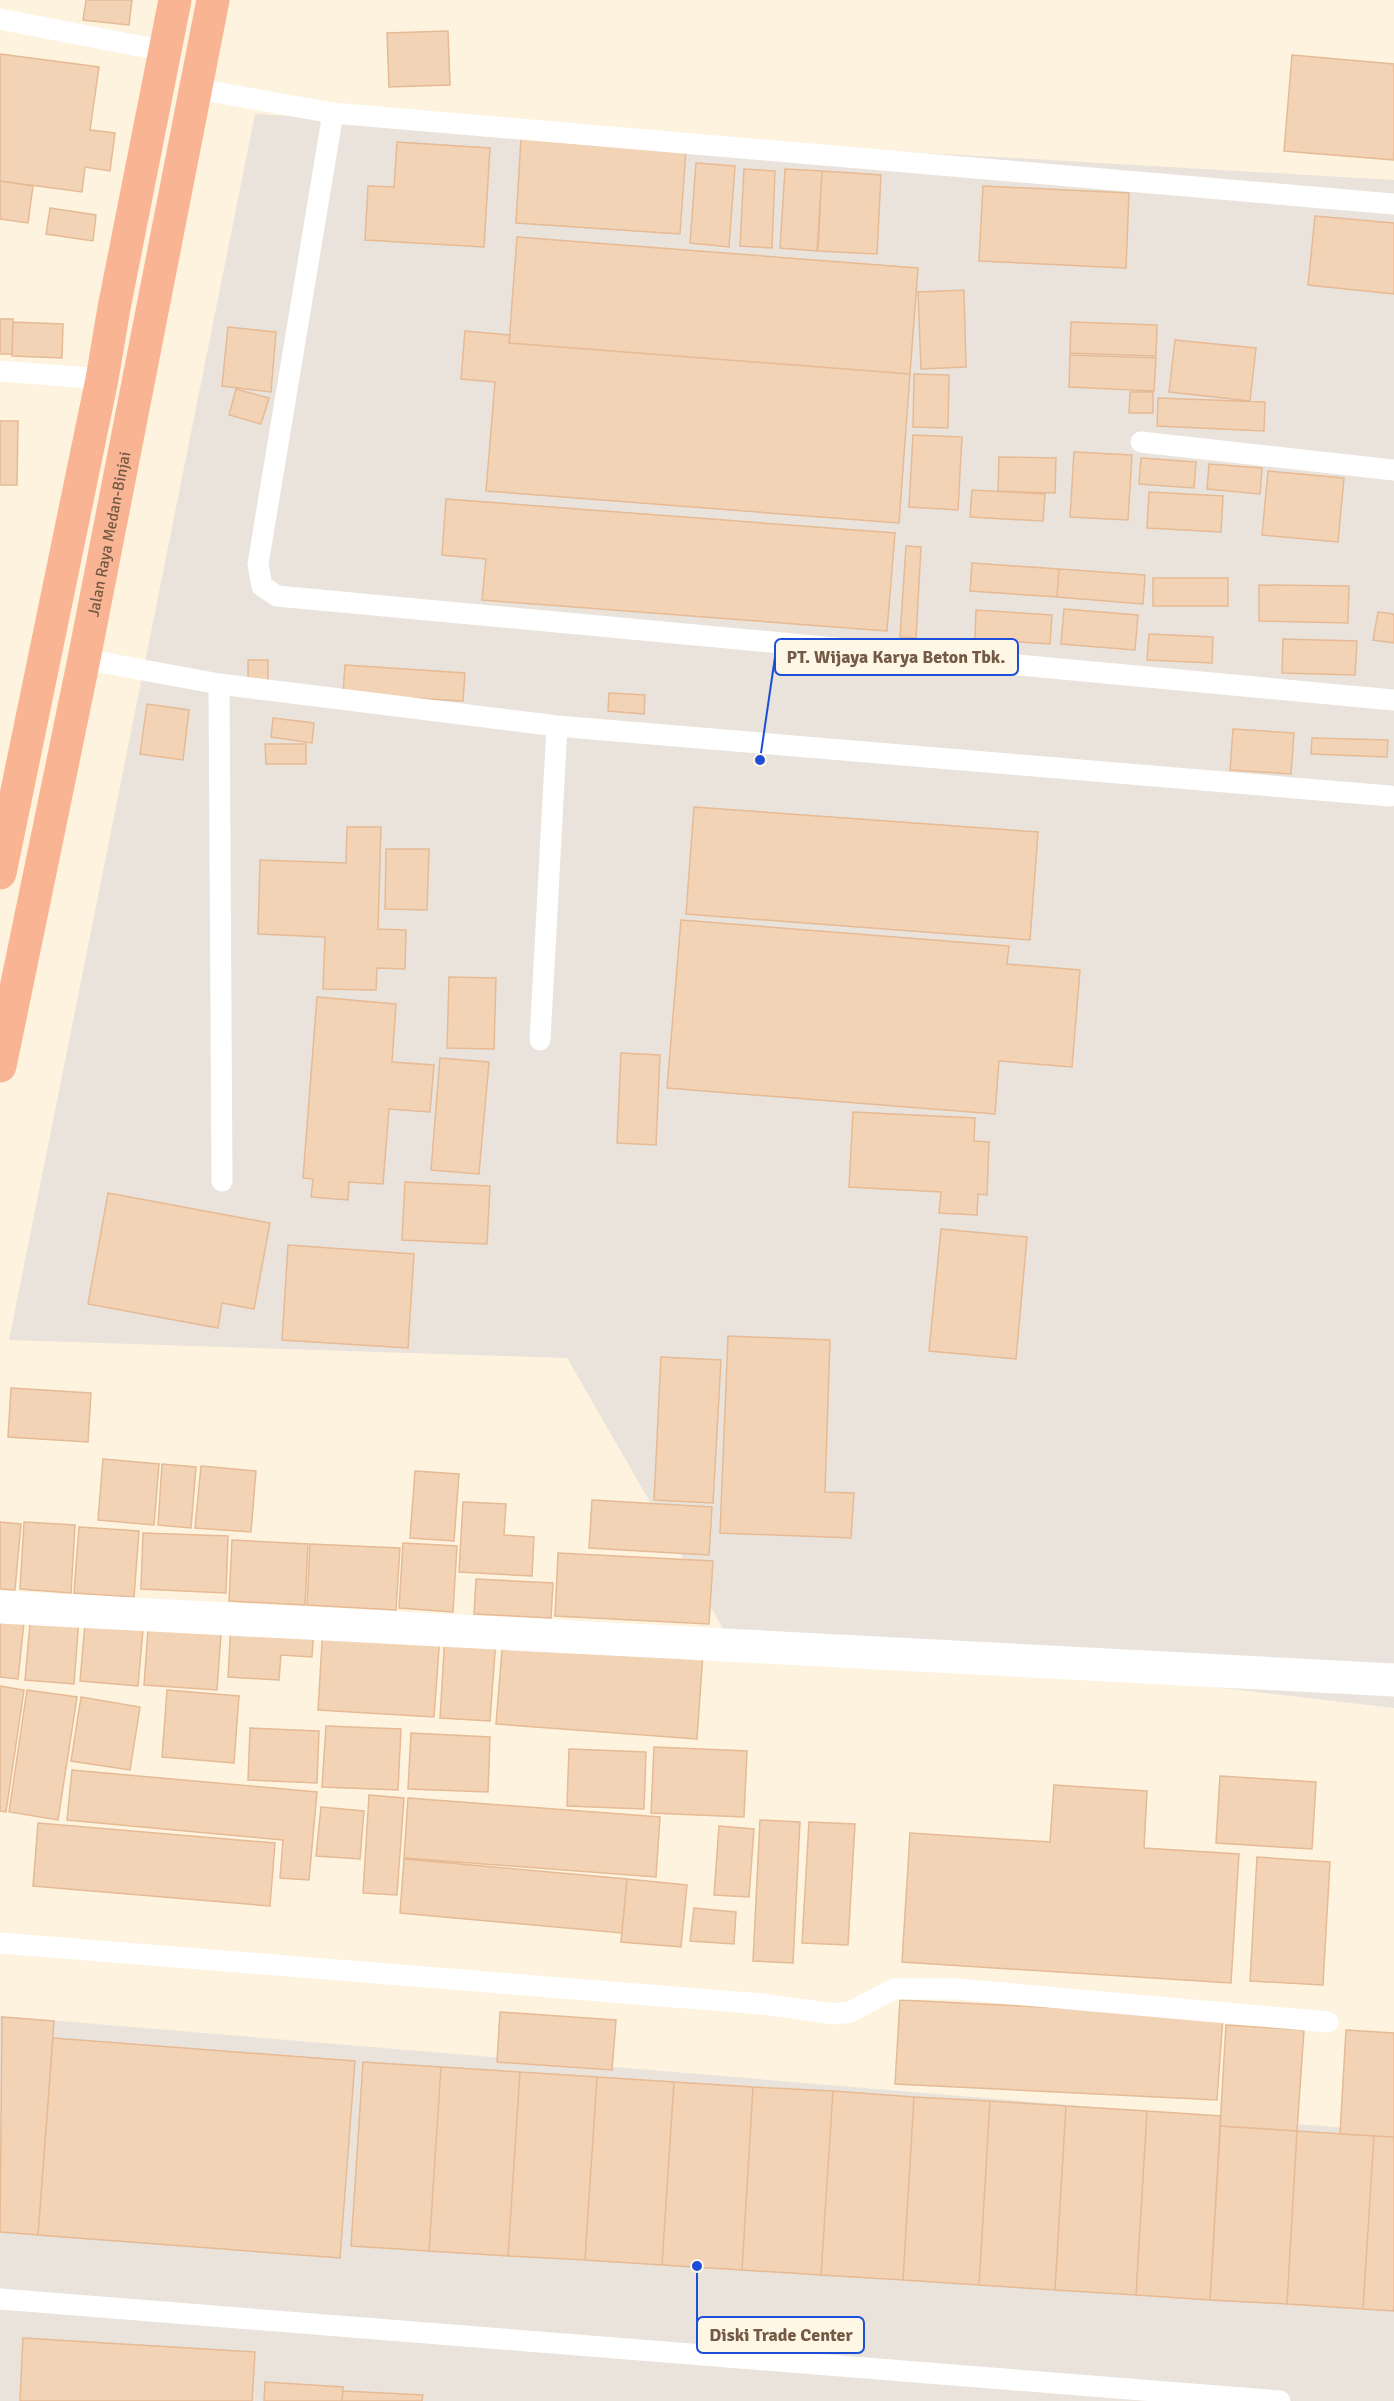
<svg xmlns="http://www.w3.org/2000/svg" width="1394" height="2401" font-family="Signika,sans-serif">
	<style>
		.industrial { fill: #eae3db }
		.building { fill: #f3d3b5; stroke: #e6ba95; stroke-width: 1.5 }
		.lines { fill: none; stroke-linecap: round; stroke-linejoin: round }
		.lane { stroke: #fff; stroke-width: 21 }
		.street { stroke: #fff; stroke-width: 33 }
		.highway { stroke: #f9b593; stroke-width: 33 }
		.labels { text-anchor: middle; stroke-width: 5; stroke-linejoin: round; paint-order: stroke }
		.street-label { font-size: 16px; fill: #735a46; stroke: #fff7e5 }
		.leader { fill: none; stroke: #1d4ed8; stroke-width: 2 }
		.callout-dot { fill: #1d4ed8; stroke: #fff7e5; stroke-width: 2 }
		.callout { fill: #fff7e5; stroke: #1d4ed8; stroke-width: 2 }
		.callout-label { font-size: 18px; text-anchor: middle; font-weight: bold; fill: #735a46 }
	</style>
	<rect width="100%" height="100%" fill="#fdf3de"/>
	<!-- industrial -->
	<path class="industrial" d="M255,114l1139,66v1528l-670,-78 -157,-272 -558,-18z
		M0,2016l1394,116v269h-1394z"/>
	<!-- building -->
	<path class="building" d="M86,0h46l-3,25 -46,-5z
		M448,31l2,54 -61,2 -2,-54z
		M0,54l99,13 -9,63 25,3 -5,38 -25,-4 -3,25 -82,-11z
		M1292,55l102,9v96l-110,-9z
		M521,138l165,11 -6,85 -164,-11z
		M397,142l93,6 -6,99 -119,-7 3,-54 26,1z
		M696,163l39,3 -6,81 -39,-4z
		M744,169l31,2 -3,77 -32,-2z
		M785,169l37,2 -5,80 -37,-3z
		M822,171l59,4 -4,79 -59,-3z
		M0,181l33,5 -5,37 -28,-4z
		M983,186l146,7 -3,75 -147,-7z
		M50,208l46,7 -3,26 -47,-7z
		M1315,216l79,7v71l-86,-9z
		M517,237l401,31 -8,106 -401,-31z
		M964,290l2,77 -45,2 -3,-77z
		M0,319h13l-1,35h-12z
		M13,322l50,2 -1,34 -50,-2z
		M1071,322l86,3 -1,31 -86,-3z
		M228,327l48,5 -5,60 -49,-6z
		M465,331l45,4 -1,8 401,31 -11,149 -413,-32 9,-109 -34,-3z
		M1175,340l81,8 -6,53 -81,-9z
		M1070,355l86,3 -2,33 -85,-4z
		M914,374l35,1 -1,53 -35,-1z
		M236,389l33,9 -8,26 -32,-9z
		M1130,392h23v21h-24z
		M1158,398l107,4 -1,29 -107,-5z
		M0,421h18l-1,64h-17z
		M913,435l49,2 -4,73 -49,-3z
		M1074,452l58,3 -4,65 -58,-3z
		M999,457l57,1 -1,35 -57,-2z
		M1141,458l55,4 -2,26 -55,-4z
		M1209,464l53,4 -2,26 -53,-5z
		M1268,471l76,7 -6,64 -76,-7z
		M972,490l73,4 -2,27 -73,-4z
		M1149,492l74,4 -2,36 -74,-4z
		M446,499l449,34 -8,98 -405,-31 4,-41 -44,-4z
		M906,546l15,1 -5,91 -16,-1z
		M972,563l87,6 -2,28 -87,-6z
		M1059,569l86,6 -2,29 -86,-7z
		M1153,578h75v28h-75z
		M1259,585l90,1 -1,37 -89,-2z
		M1064,609l74,6 -3,35 -74,-6z
		M976,610l76,5 -2,29 -75,-5z
		M1378,612l16,2v29l-21,-3z
		M1149,634l64,3 -1,26 -65,-3z
		M1283,639l74,2 -2,34 -73,-2z
		M248,660h20v21l-20,-1z
		M345,665l120,8 -2,28 -120,-7z
		M609,693l36,2 -1,19 -36,-3z
		M147,704l42,6 -6,50 -43,-6z
		M273,718l41,5 -2,20 -41,-6z
		M1233,729l61,4 -3,41 -61,-4z
		M1312,738l76,2 -1,17 -76,-3z
		M265,744h41v20h-40z
		M694,807l344,25 -8,108 -344,-26z
		M347,827h34l-3,102 28,1 -1,39 -28,-1 -1,22 -53,-1 2,-52 -67,-3 2,-74 86,3z
		M386,849h43l-2,61 -42,-1z
		M681,920l328,26 -2,18 73,6 -8,97 -73,-6 -4,53 -328,-26z
		M449,977l47,1 -2,71 -47,-1z
		M317,997l79,7 -4,58 42,3 -4,47 -41,-3 -6,75 -34,-2 -1,18 -37,-3 2,-18 -10,-1z
		M621,1053l39,2 -4,90 -39,-2z
		M440,1058l49,4 -10,112 -48,-4z
		M853,1112l122,6 -1,23 15,1 -2,53 -9,-1 -1,21 -38,-2 2,-21 -92,-5z
		M405,1182l85,4 -3,58 -85,-4z
		M108,1193l162,30 -16,86 -32,-6 -4,25 -130,-24z
		M941,1229l86,8 -11,122 -87,-8z
		M288,1245l126,9 -6,94 -126,-8z
		M728,1336l102,4 -5,152 29,1 -3,45 -131,-5z
		M661,1357l60,3 -8,143 -59,-3z
		M11,1388l80,5 -3,49 -80,-5z
		M103,1459l56,5 -5,61 -56,-5z
		M162,1464l34,3 -5,61 -33,-3z
		M201,1466l55,5 -5,61 -56,-4z
		M415,1471l44,3 -5,67 -44,-3z
		M592,1500l120,7 -3,48 -120,-7z
		M463,1502l43,2 -2,31 30,2 -2,39 -73,-4z
		M0,1522l21,2 -6,66 -15,-1z
		M24,1522l51,3 -4,68 -51,-4z
		M79,1527l60,4 -5,66 -60,-4z
		M143,1533l85,3 -2,57 -85,-4z
		M232,1540l76,4 -3,61 -76,-4z
		M403,1543l54,3 -4,66 -54,-4z
		M310,1544l90,4 -4,62 -89,-5z
		M558,1553l155,8 -4,63 -154,-8z
		M476,1579l77,4 -2,35 -77,-4z
		M0,1610l25,3 -7,66 -18,-2z
		M31,1613l48,4 -5,67 -49,-4z
		M86,1613l58,5 -6,68 -58,-5z
		M149,1616l73,5 -5,69 -73,-5z
		M231,1624l83,5 -2,28 -31,-2 -2,25 -51,-3z
		M323,1627l117,8 -6,82 -116,-7z
		M445,1635l51,3 -6,83 -50,-3z
		M503,1638l200,15 -6,86 -201,-15z
		M0,1686l24,4 -18,122 -6,-1z
		M27,1690l50,7 -19,123 -49,-8z
		M167,1690l72,6 -5,67 -72,-6z
		M81,1697l59,10 -10,63 -59,-9z
		M326,1726l75,3 -3,61 -76,-3z
		M250,1728l69,3 -2,52 -69,-3z
		M411,1733l79,4 -2,55 -80,-3z
		M654,1747l93,4 -3,66 -93,-4z
		M569,1749l77,3 -2,57 -77,-3z
		M72,1770l245,22 -8,88 -29,-2 3,-38 -216,-20z
		M1220,1776l96,6 -4,67 -96,-6z
		M1054,1785l93,6 -3,57 95,6 -8,129 -329,-21 8,-129 140,9z
		M369,1795l35,3 -7,97 -34,-2z
		M408,1798l252,19 -4,60 -252,-19z
		M321,1807l43,4 -4,48 -44,-3z
		M760,1820l40,2 -7,141 -40,-2z
		M809,1822l46,2 -7,121 -46,-2z
		M38,1823l237,20 -5,63 -237,-20z
		M719,1826l35,3 -5,68 -35,-2z
		M1257,1857l73,5 -7,123 -73,-4z
		M404,1859l223,20 -5,54 -222,-20z
		M627,1879l60,6 -6,62 -60,-5z
		M694,1908l42,4 -2,32 -44,-3z
		M900,2000l323,16 -6,84 -322,-16z
		M500,2012l116,8 -4,50 -115,-8z
		M2,2017l52,4 -16,214 -38,-3z
		M1226,2025l78,5 -7,101 -77,-5z
		M1346,2030l48,3v104l-54,-3z
		M53,2038l302,23 -15,197 -302,-23z
		M363,2062l78,5 -12,184 -78,-5z
		M441,2067l79,5 -12,184 -79,-5z
		M520,2072l77,5 -12,183 -77,-4z
		M597,2077l77,5 -12,183 -77,-5z
		M674,2082l79,5 -11,183 -80,-5z
		M753,2087l80,4 -12,184 -79,-5z
		M833,2091l81,6 -11,183 -82,-5z
		M914,2097l76,4 -11,184 -76,-5z
		M990,2101l76,5 -11,184 -76,-5z
		M1066,2106l81,5 -11,184 -81,-5z
		M1147,2111l74,5 -11,184 -74,-5z
		M1220,2126l77,5 -10,173 -77,-4z
		M1297,2131l77,5 -11,173 -76,-5z
		M1374,2136l20,1v174l-31,-2z
		M23,2338l232,14 -3,49h-232z
		M265,2382l78,5 -1,14h-78z
		M343,2391l80,4 -1,6h-80z"/>
	<g class="lines">
		<!-- lane -->
		<path class="lane" d="M0,19l165,32
			M197,89l136,24 1061,91
			M333,113l-75,451 4,22 15,10 1117,104
			M0,371l102,8
			M1141,442l253,28
			M84,659l135,25 338,42 833,70
			M219,684l3,497
			M540,1040l17,-314
			M0,1943l762,61 72,10 16,-2 44,-23h64l370,33
			M0,2299l1280,102"/>
		<!-- street -->
		<path class="street" d="M0,1607l1394,73"/>
		<!-- highway -->
		<g class="highway">
			<path d="M0,873l102,-494 12,-71 61,-308"/>
			<path id="s1" d="M0,1066l84,-407 129,-659"/>
		</g>
	</g>
	<g class="labels">
		<!-- street labels -->
		<g class="street-label">
			<text dy="6" stroke="none"><textPath href="#s1" startOffset="543">Jalan Raya Medan-Binjai</textPath></text>
		</g>
	</g>
	<!-- callouts -->
	<path class="leader" d="M760 760L775 657M697 2266L697 2335"/>
	<g class="callout-dot">
		<circle cx="760" cy="760" r="6"/>
		<circle cx="697" cy="2266" r="6"/>
	</g>
	<g class="callout">
		<rect x="775" y="639" width="243" height="36" rx="6"/>
		<rect x="697" y="2317" width="167" height="36" rx="6"/>
	</g>
	<g class="callout-label">
		<text x="896" y="663">PT. Wijaya Karya Beton Tbk.</text>
		<text x="781" y="2341">Diski Trade Center</text>
	</g>
</svg>
